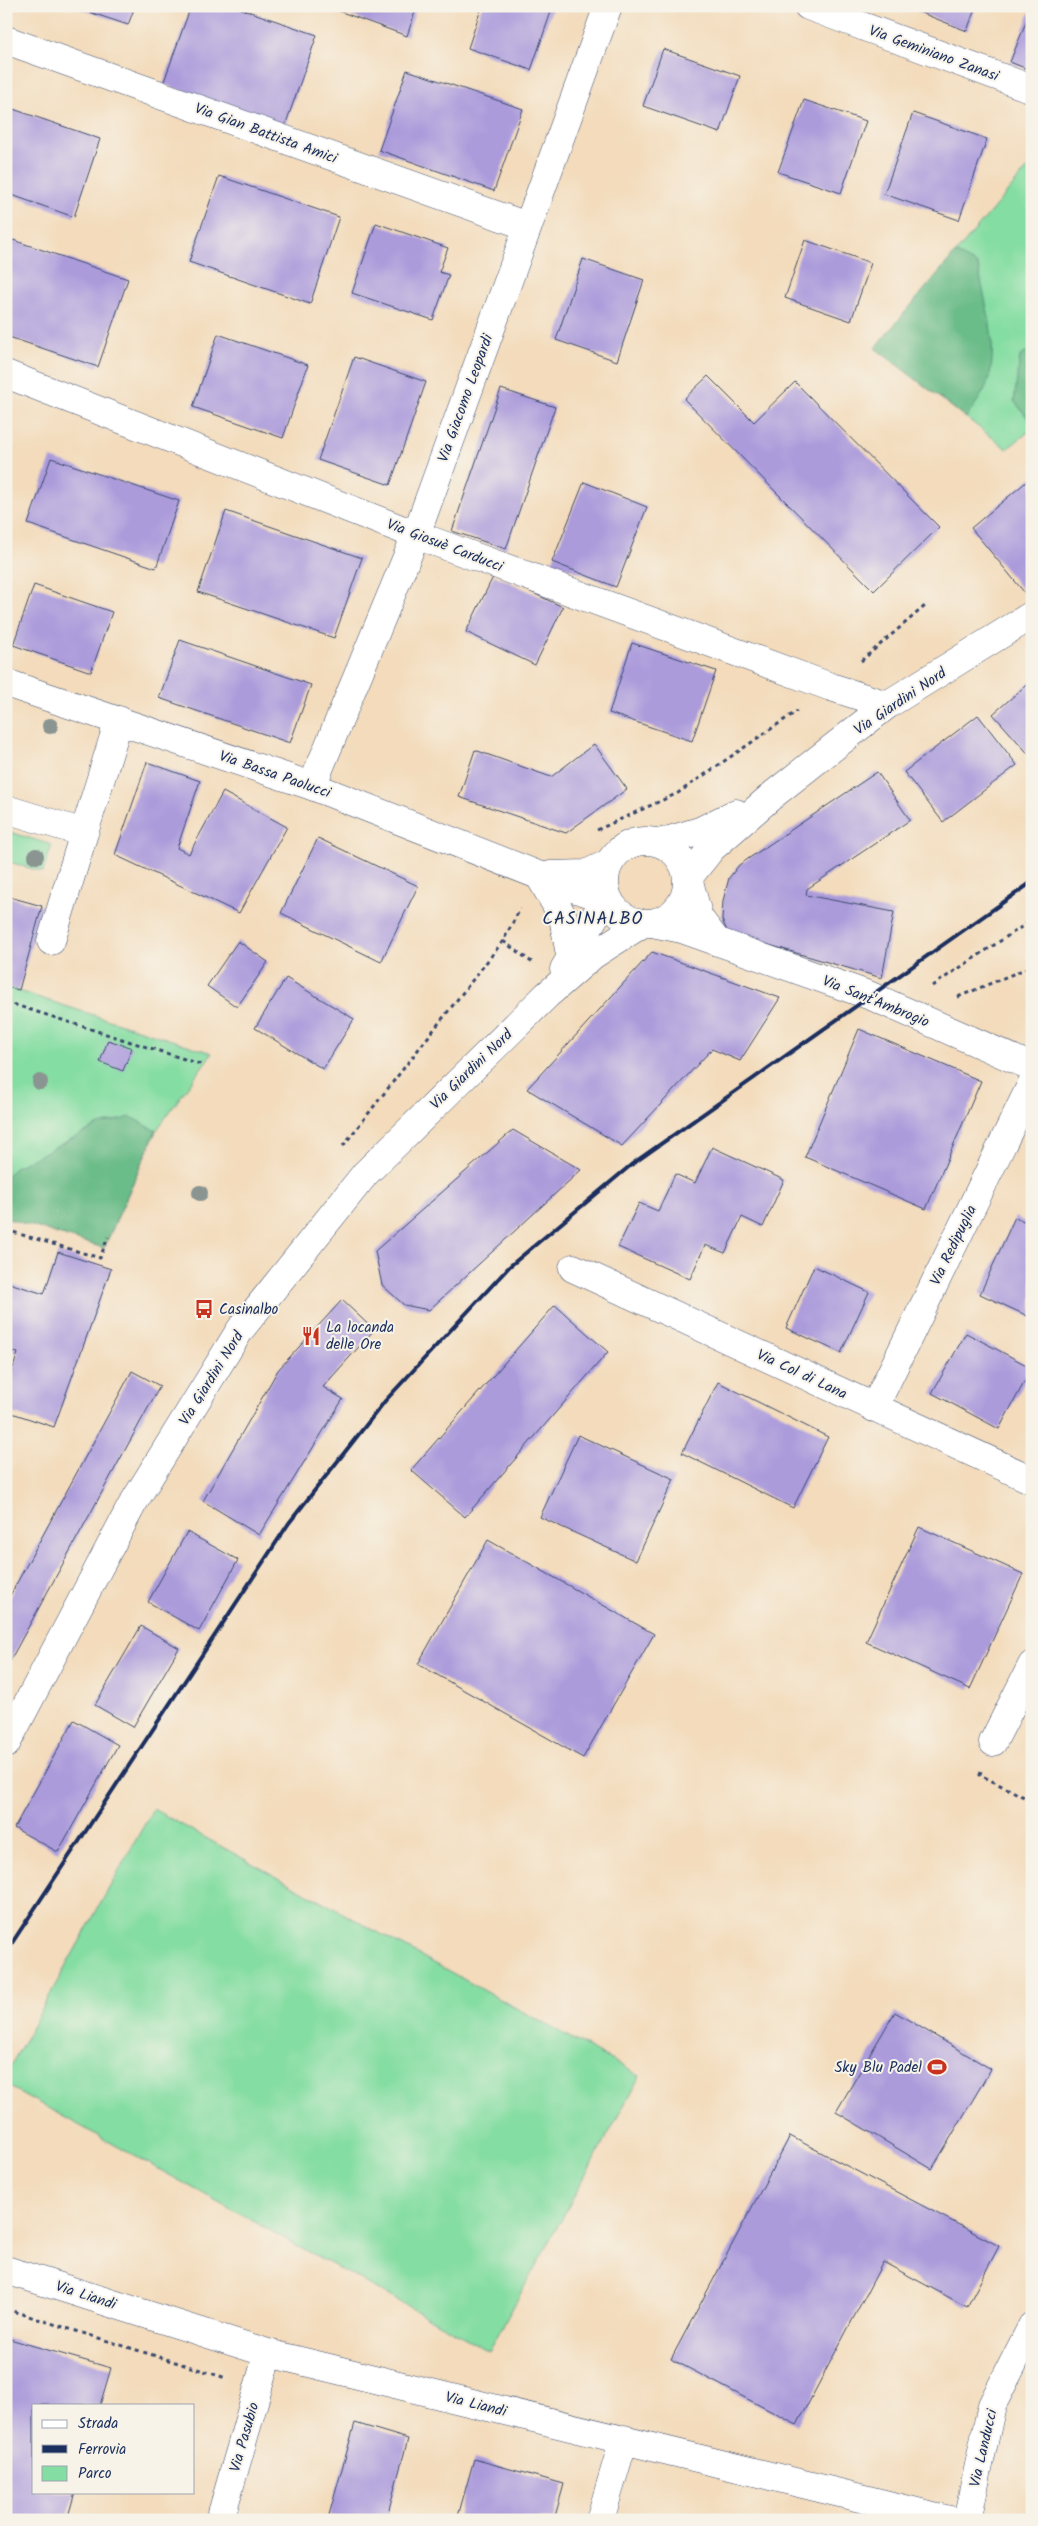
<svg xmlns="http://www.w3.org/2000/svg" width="1038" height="2526" font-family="Kalam,sans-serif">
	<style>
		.green { fill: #84dda2; stroke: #508680 }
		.forest { fill: #6bbc88; stroke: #437673 }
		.building { fill: #ab9bdb }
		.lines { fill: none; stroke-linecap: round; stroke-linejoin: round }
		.minor-casing { stroke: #3b496c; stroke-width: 29 }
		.tertiary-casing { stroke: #3b496c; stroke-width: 29 }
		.secondary-casing { stroke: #3b496c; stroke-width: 29 }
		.path { stroke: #3b496c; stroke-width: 3; stroke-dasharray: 4 4; stroke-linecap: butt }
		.minor { stroke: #fff; stroke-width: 28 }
		.tertiary { stroke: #fff; stroke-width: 28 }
		.secondary { stroke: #fff; stroke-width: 28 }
		.rail { stroke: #1b2f5e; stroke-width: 4 }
		.tree { fill: #8a9491 }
		.labels { text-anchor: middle; stroke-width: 4; stroke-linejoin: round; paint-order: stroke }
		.street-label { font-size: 15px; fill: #1b2f5e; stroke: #f7f3e8 }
		.poi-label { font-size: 15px; fill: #1b2f5e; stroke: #f7f3e8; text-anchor: start }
		.quarter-label { font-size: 18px; letter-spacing: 1px; fill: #1b2f5e; stroke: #f7f3e8 }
	</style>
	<rect width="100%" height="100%" fill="#f7f3e8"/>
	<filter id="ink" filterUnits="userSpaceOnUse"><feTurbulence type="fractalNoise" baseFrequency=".02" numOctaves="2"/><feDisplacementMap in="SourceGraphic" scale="10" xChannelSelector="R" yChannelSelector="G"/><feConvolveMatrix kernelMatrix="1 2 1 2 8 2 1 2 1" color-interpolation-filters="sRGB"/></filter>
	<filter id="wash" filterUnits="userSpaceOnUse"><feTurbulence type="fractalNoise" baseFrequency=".0096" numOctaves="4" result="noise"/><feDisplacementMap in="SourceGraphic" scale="20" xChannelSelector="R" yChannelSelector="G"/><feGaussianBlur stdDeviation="1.12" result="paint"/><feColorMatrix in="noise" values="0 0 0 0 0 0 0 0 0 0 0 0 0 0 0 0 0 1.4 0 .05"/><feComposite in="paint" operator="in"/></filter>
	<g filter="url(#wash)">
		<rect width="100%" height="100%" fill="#f3dbbb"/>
		<!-- green -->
		<path class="green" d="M1032,163v266l-25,20 -132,-101z
			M6,831l46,14 -9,27 -37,-11z
			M6,987l206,66 -56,78 -52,117 -98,-30z
			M153,1809l487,267 -151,275 -483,-266v-11z"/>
		<!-- forest -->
		<path class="forest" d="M955,253l23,12c6,37 22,79 10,116 -4,13 -15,26 -22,37l-91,-70z
			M1032,349v74l-18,-22 6,-45z
			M131,1117l25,14 -52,117 -98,-30v-42l10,-9 83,-42z"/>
		<g id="blocks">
			<!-- building -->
			<path class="building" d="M71,6h64l-7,19z
				M191,6h42l84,29 -32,91 -122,-42z
				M325,6h92l-10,30z
				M482,6h71l-22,64 -63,-22z
				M904,6h72l-9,25z
				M1032,7v64l-22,-9z
				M663,49l77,27 -20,57 -77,-27z
				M407,70l116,39 -29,82 -115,-41z
				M804,100l62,21 -25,72 -63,-21z
				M10,108l90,31 -26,78 -68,-24v-73z
				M913,113l74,26 -28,81 -75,-26z
				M219,176l120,41 -29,87 -121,-42z
				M376,223l72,25 -9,24 10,3 -16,45 -81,-27z
				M13,240l115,39 -30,88 -92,-31v-76z
				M805,240l66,23 -20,58 -66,-23z
				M583,259l61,21 -27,81 -61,-21z
				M218,334l90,31 -25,73 -90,-31z
				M354,357l72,25 -36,103 -72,-25z
				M708,376l46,46 41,-40 144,145 -65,64 -190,-192z
				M501,389l54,18 -49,142 -54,-18z
				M51,458l128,43 -23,67 -128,-44z
				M1032,477v119l-3,2 -58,-70z
				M584,482l63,25 -31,80 -64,-25z
				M226,511l136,47 -28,80 -136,-46z
				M494,575l69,32 -28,58 -69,-33z
				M34,585l78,27 -21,60 -78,-27z
				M180,640l131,45 -21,58 -131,-45z
				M632,643l84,28 -24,70 -83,-28z
				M1032,680v78l-39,-44z
				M978,715l39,50 -74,57 -39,-50z
				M594,744l33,45 -61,44 -107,-36 16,-47 76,27z
				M147,762l53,19 -23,67 12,6 34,-62 64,35 -48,86 -124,-58z
				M877,772l33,48 -103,69 -1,6 88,17 -12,66 -154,-45 -6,-13 1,-19 6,-23 10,-13z
				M318,838l100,48 -37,76 -100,-49z
				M6,896l36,10 -23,84 -13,-3z
				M238,941l30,21 -31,45 -30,-21z
				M652,952l128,46 -40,63 -28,-12 -90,97 -95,-57z
				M286,978l68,41 -31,50 -68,-41z
				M859,1029l122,52 -55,128 -121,-52z
				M108,1040l24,8 -9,23 -23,-9z
				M513,1130l68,40 -152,140 -25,-5 -22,-20 -7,-34z
				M712,1147l72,33 -21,47 -21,-10 -17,36 -20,-8 -15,34 -72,-32 21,-44 19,8 17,-37 20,9z
				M1015,1217l17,8v93l-52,-24z
				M58,1252l53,17 -57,158 -48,-16v-23l12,-35 -12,-4v-67l38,12z
				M814,1266l55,26 -28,61 -55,-25z
				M342,1300l32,30 -51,57 20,12 -84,136 -56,-34 75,-131z
				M555,1305l53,47 -143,165 -54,-47z
				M966,1333l66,35 -33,61 -67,-36z
				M132,1371l28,15 -154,282v-65z
				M718,1382l110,55 -35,71 -111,-55z
				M578,1435l96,44 -38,82 -96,-44z
				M919,1527l104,47 -53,115 -104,-47z
				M187,1532l51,28 -39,71 -51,-29z
				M488,1540l166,94 -71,124 -165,-94z
				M141,1626l38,22 -46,79 -38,-22z
				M74,1720l44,25 -60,107 -44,-24z
				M895,2012l96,57 -59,100 -96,-57z
				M790,2136l209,110 -32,61 -84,-45 -86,163 -126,-66z
				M6,2338l105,30 -11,37h-66v87h41l-8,28h-61z
				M355,2423l53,16 -22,81h-40l-17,-5z
				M474,2459l90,25 -10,36h-97z"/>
		</g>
	</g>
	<g filter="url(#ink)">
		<use href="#blocks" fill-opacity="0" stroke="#3b496c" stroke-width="1"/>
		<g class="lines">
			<!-- minor casing -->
			<g class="minor-casing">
				<path id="minor" d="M808,6l224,83
					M6,40l521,186
					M6,374l410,161 415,152 56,18
					M312,786l104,-251 192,-529
					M6,809l78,24 35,-113
					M51,941l33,-108
					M573,1268l459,212
					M874,1408l158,-325
					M993,1742l39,-77
					M6,2270l262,83 682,167
					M220,2520l48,-167
					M600,2520l24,-81"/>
			</g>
			<!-- tertiary casing -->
			<g class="tertiary-casing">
				<path id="tertiary" d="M6,683l306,103 254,100 20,6h20
					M551,875l35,-1 23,-11
					M688,878l11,40 18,24
					M652,923l30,6 189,67 161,71
					M967,2520l25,-115 40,-79"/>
			</g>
			<!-- secondary casing -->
			<g class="secondary-casing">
				<path id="secondary" d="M605 882a41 41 0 1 1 82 0a41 41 0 1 1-82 0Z
					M660,843l40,-12 36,-18
					M539,875l24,42 8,43
					M688,878l24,-30 62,-54 113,-89 145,-90
					M564,969l43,-73
					M6,1744l126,-239 108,-175 125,-156 182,-179 46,-40 50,-32"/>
			</g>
			<!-- path -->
			<path class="path" d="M861,661l64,-55
				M597,830l81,-37 119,-82
				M503,941l30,22
				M932,986l100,-66
				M958,997l74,-31
				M6,1002l197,63
				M343,1146l160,-205 17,-32
				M6,1230l94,28 8,-21
				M981,1772l-1,3 52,26
				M6,2309l220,69"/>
			<!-- minor -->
			<use href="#minor" class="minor"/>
			<!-- tertiary -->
			<use href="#tertiary" class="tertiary"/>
			<!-- secondary -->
			<use href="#secondary" class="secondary"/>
			<!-- rail -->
			<path class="rail" d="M6,1952l283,-429 96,-122 125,-135 121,-101 401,-283"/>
		</g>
		<!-- trees -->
		<g class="tree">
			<circle cx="50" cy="726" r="8"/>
			<circle cx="36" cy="856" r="8"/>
			<circle cx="40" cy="1082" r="8"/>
			<circle cx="200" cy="1193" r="8"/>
		</g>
	</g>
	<!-- icons -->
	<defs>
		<g id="bus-bare" transform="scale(1.5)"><path d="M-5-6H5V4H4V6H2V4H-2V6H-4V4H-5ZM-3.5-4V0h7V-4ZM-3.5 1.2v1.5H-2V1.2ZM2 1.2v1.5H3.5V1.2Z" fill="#c8321e" stroke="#f7f3e8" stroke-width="2.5" paint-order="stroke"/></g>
		<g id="restaurant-bare" transform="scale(1.5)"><path d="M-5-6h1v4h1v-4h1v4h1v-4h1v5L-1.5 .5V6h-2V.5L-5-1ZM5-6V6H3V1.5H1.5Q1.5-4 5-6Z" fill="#c8321e" stroke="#f7f3e8" stroke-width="2.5" paint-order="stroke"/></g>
		<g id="stadium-bare" transform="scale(1.5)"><path d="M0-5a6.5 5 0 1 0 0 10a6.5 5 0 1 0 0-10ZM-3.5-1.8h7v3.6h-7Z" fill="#c8321e" stroke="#f7f3e8" stroke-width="2.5" paint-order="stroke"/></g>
	</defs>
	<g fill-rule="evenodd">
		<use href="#bus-bare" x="204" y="1309"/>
		<use href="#restaurant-bare" x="311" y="1336"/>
		<use href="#stadium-bare" x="937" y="2067"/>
	</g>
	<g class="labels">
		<!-- street labels -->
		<g class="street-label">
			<text transform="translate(934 53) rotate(20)" y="5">Via Geminiano Zanasi</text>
			<text transform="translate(266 133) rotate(20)" y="5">Via Gian Battista Amici</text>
			<text transform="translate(465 398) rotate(-70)" y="5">Via Giacomo Leopardi</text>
			<text transform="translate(445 545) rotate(21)" y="5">Via Giosuè Carducci</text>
			<text transform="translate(900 701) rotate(-34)" y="5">Via Giardini Nord</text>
			<text transform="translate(275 774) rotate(19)" y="5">Via Bassa Paolucci</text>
			<text transform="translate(876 1001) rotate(22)" y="5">Via Sant'Ambrogio</text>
			<text transform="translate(471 1069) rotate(-44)" y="5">Via Giardini Nord</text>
			<text transform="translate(953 1245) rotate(-64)" y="5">Via Redipuglia</text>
			<text transform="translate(802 1374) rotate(25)" y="5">Via Col di Lana</text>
			<text transform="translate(211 1378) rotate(-58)" y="5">Via Giardini Nord</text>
			<text transform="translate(86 2295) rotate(18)" y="5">Via Liandi</text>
			<text transform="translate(476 2404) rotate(14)" y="5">Via Liandi</text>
			<text transform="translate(244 2437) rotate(-74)" y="5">Via Pasubio</text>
			<text transform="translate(983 2448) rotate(-77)" y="5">Via Landucci</text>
		</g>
		<!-- poi labels -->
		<g class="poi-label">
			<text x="219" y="1314">Casinalbo</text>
			<text x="326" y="1332">La locanda<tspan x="326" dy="17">delle Ore</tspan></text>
			<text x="922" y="2072" text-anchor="end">Sky Blu Padel</text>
		</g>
		<!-- quarter labels -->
		<g class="quarter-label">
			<text x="593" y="924">CASINALBO</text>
		</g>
	</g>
	<!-- margin -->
	<rect width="1038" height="2526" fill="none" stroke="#f7f3e8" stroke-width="25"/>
	<!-- legend -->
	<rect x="32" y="2404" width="162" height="90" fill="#f7f3e8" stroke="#9fa5b1"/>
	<rect x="42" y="2420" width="25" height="8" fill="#ffffff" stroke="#9fa5b1"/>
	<text x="78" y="2428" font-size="15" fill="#1b2f5e">Strada</text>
	<rect x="42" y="2445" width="25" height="8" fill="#1b2f5e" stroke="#9fa5b1"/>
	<text x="78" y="2454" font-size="15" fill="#1b2f5e">Ferrovia</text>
	<rect x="42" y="2466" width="25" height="15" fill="#84dda2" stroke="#9fa5b1"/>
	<text x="78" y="2478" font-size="15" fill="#1b2f5e">Parco</text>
</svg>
